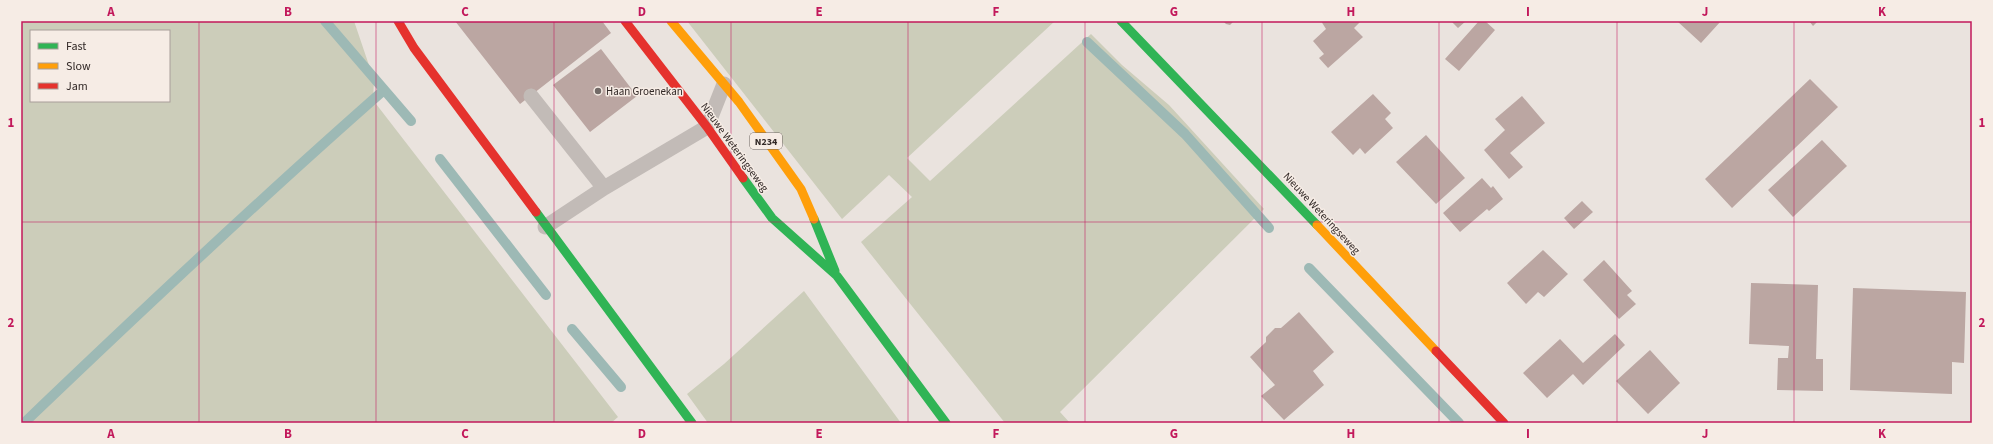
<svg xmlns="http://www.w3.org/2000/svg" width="1993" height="444" font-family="'Source Sans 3',sans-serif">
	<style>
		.green { fill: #cccdba; fill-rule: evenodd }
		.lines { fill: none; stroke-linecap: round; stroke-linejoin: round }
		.stream { stroke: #9db9b5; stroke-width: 10 }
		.building { fill: #bba6a2 }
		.lane { stroke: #c2bbb7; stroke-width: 15 }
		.fast { stroke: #30b455; stroke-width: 9 }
		.slow { stroke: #ff9f0a; stroke-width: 9 }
		.jam { stroke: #e5322d; stroke-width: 9 }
		.grid { fill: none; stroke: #c2185b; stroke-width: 1; stroke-opacity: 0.55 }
		.poi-dot { fill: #726a67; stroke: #f6ece5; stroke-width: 1.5 }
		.labels { text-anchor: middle; stroke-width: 3; stroke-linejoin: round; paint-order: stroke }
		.shield { fill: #f6ece5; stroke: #6d6460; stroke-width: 1 }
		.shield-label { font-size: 10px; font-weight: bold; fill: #322927 }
		.poi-label { font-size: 11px; fill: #322927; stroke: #f6ece5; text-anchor: start }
		.street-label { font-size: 11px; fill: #322927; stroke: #f6ece5 }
		.neatline { fill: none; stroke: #c2185b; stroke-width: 1.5 }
		.grid-label { font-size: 13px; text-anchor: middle; font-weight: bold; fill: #c2185b }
	</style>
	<rect width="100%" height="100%" fill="#eae3de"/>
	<!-- green -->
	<path class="green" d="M21,21h333l20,59 -1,20 245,317 -7,6h-590zM31,31h138v70h-138z
		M687,21h368l-148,137 23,23 161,-147 31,31 47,40 95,104 -204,203 10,11h-65l-144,-181 51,-45 -23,-22 -47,44z
		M804,291l97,132h-193l-21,-29 37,-30z"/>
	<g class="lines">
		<!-- stream -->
		<path class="stream" d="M325,21l86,100
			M1087,42l98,92 84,94
			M440,159l106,136
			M1309,268l150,155
			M572,329l49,58
			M24,423c118,-113 237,-225 360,-333"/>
	</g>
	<!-- building -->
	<path class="building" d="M455,21h147l9,12 -91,71z
		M1223,21h11l-4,4 -4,-1z
		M1321,21h40l-7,7 9,9 -35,31 -9,-10 5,-4 -11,-13 13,-12z
		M1451,21h15l-8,7z
		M1479,21h6l10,9 -36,41 -14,-12z
		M1677,21h44l-20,22z
		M1809,21h9l-5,5z
		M601,49l36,47 -47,36 -37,-47z
		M1810,79l28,28 -106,101 -27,-29z
		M1373,94l18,19 -6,6 8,9 -28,26 -5,-6 -7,7 -22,-23z
		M1522,96l23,27 -35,30 13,14 -14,12 -25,-29 21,-20 -10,-11z
		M1426,135l39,43 -29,26 -40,-42z
		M1822,140l25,26 -54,51 -25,-27z
		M1482,178l9,10 2,-2 10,13 -14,12 -2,-2 -27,23 -17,-19z
		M1582,201l11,11 -19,17 -10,-11z
		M1543,250l25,24 -24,23 -6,-5 -12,12 -19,-21z
		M1604,260l28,31 -5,4 9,9 -17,15 -36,-39z
		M1751,283l67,2 -2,74h7v32l-46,-1 1,-32h10l1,-12 -40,-2z
		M1853,288l113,4 -2,71 -12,-1v32l-102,-4z
		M1299,312l35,40 -21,19 11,14 -40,35 -23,-24 14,-11 -25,-28 16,-15v-5l9,-9h6z
		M1615,334l10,11 -42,40 -10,-11 -26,24 -24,-25 37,-34 23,24z
		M1650,350l30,33 -32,31 -32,-33z"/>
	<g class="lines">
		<!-- lane -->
		<path class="lane" d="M531,96l73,92 103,-61 17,-43
			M545,227l59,-39"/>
		<!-- fast -->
		<path class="fast" d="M1121,21l196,204
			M743,178l29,40 65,58 109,147
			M536,212l156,211
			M814,219l21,52"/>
		<!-- slow -->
		<path class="slow" d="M671,21l68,81 62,87 13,30
			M1317,225l119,126"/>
		<!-- jam -->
		<path class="jam" d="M398,21l16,27 122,164
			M625,21l82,106 36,51
			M1436,351l68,72"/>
	</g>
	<!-- grid -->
	<path class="grid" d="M199,21v402M376,21v402M554,21v402M731,21v402M908,21v402M1085,21v402M1262,21v402M1439,21v402M1617,21v402M1794,21v402M21,222h1951"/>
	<!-- markers -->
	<circle class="poi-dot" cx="598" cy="91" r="4"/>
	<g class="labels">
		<!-- shield labels -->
		<rect class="shield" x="750" y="133" width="32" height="16" rx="3"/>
		<g class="shield-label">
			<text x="766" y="145">N234</text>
		</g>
		<!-- poi labels -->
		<g class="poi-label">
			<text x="606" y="95">Haan Groenekan</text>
		</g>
		<!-- street labels -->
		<g class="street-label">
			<text transform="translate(735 147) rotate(54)" y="4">Nieuwe Weteringseweg</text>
			<text transform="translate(1322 213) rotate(47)" y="4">Nieuwe Weteringseweg</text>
		</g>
	</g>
	<!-- border -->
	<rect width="1993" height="444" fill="none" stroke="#f6ece5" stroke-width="44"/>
	<!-- legend -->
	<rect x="30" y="30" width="140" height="72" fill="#f6ece5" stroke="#a89e99"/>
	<rect x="38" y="43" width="20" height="6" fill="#30b455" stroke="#a89e99"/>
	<text x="66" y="50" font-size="12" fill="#322927">Fast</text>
	<rect x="38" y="63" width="20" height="6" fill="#ff9f0a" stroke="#a89e99"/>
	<text x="66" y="70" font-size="12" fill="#322927">Slow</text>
	<rect x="38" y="83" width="20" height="6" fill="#e5322d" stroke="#a89e99"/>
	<text x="66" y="90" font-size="12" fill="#322927">Jam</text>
	<rect x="22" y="22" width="1949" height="400" class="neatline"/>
	<g class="grid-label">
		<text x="111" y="16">A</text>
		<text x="288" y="16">B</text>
		<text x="465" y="16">C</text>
		<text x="642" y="16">D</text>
		<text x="819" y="16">E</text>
		<text x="996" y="16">F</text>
		<text x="1174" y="16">G</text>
		<text x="1351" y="16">H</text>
		<text x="1528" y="16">I</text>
		<text x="1705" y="16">J</text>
		<text x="1882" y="16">K</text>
		<text x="11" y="127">1</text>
		<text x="1982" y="127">1</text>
		<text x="11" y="327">2</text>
		<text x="1982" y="327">2</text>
		<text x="111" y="438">A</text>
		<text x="288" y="438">B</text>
		<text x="465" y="438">C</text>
		<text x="642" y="438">D</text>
		<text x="819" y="438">E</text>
		<text x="996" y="438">F</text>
		<text x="1174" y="438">G</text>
		<text x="1351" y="438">H</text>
		<text x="1528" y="438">I</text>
		<text x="1705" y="438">J</text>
		<text x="1882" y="438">K</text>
	</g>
</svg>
